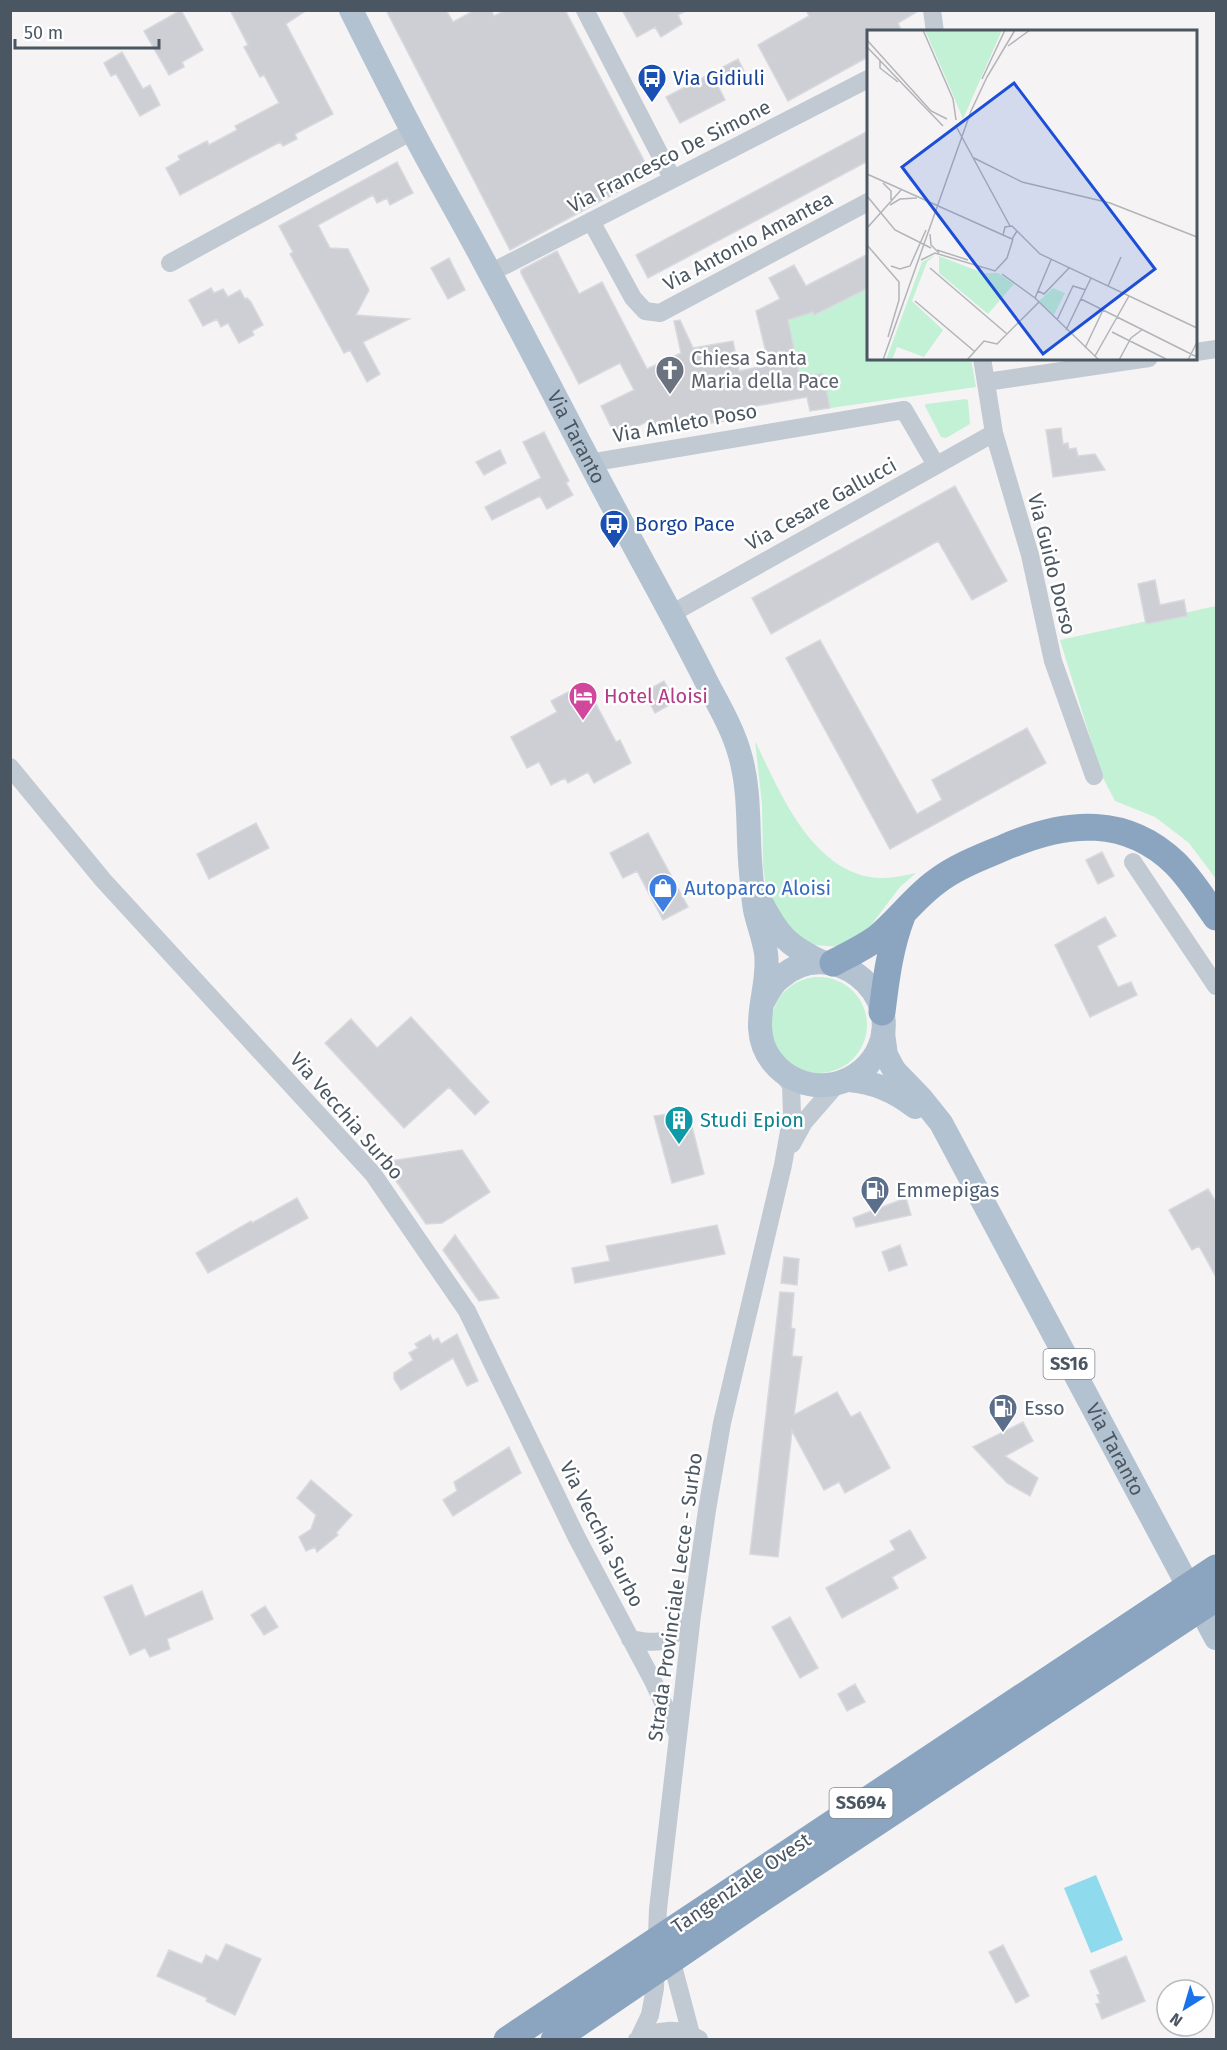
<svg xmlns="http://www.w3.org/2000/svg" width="1227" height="2050" font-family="'Fira Sans',sans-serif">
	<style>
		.green { fill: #c3f1d5 }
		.water { fill: #90daee }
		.building { fill: #cdcfd5; stroke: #d7d9de; stroke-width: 1.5 }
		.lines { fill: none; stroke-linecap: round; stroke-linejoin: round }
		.minor { stroke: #c1cad2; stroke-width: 18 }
		.major { stroke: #b3c2d1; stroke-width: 24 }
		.highway { stroke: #8ba5c1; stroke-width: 27 }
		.labels { text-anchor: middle; stroke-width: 5; stroke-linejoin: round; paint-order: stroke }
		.shield { fill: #fff; stroke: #808990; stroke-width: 1.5 }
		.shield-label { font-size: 18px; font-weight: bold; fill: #4a5661 }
		.transit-label { font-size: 20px; fill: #164399; stroke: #fff; text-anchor: start }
		.street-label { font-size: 20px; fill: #4a5661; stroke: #fff }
		.worship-label { font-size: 20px; fill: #5b616d; stroke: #fff; text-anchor: start }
		.hotel-label { font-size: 20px; fill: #b23c85; stroke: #fff; text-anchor: start }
		.shop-label { font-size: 20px; fill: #366cbe; stroke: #fff; text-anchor: start }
		.culture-label { font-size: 20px; fill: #0d838f; stroke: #fff; text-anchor: start }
		.service-label { font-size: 20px; fill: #4e5e75; stroke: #fff; text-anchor: start }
		.inset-road { fill: none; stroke: #b1b4b9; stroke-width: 1.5 }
		.view { fill: #1d4ed8; fill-opacity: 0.15; stroke: #1d4ed8; stroke-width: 3 }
		.inset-edge { fill: none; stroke: #4a5661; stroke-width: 3 }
	</style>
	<rect width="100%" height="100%" fill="#f5f3f3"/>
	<!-- green -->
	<path class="green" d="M868,254v104l103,1 5,28 -166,24 -3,-14h-3l-26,-64 -16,4 -6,-26z
		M966,399l2,1 2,24 -24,14 -5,-1 -16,-31 1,-2z
		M1216,606v273l-27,-36 -34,-26 -40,-16 -13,-25 -42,-136z
		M755,741c24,49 54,125 115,136 16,3 31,-1 46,-4l-16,14 -35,46 -23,14 -29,-2 -13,-4 -30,-37 -4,-16 -3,-23 -1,-61z
		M771 1025a48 48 0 1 1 96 0a48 48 0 1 1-96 0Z"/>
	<!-- water -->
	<path class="water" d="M1096,1875l27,65 -32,13 -27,-65z"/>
	<!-- building -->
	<path class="building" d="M181,10l22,40 -21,12 2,5 -15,8 -25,-44z
		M230,10h77l-21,14 47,90 -38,20 2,5 -14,7 -3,-4 -100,53 -14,-27 14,-8 -2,-4 29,-15 2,4 28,-15 -2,-4 44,-23 -15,-28 -4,2 -16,-30 4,-2z
		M386,10h60l7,12 22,-12h16l3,6 12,-6h59l86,164 -141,76z
		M622,10h65l-9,5 4,9 -21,13 -6,-10 -18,10z
		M806,10h114l-22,13 4,9h-34v25l-80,44 -30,-56 51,-29z
		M122,52l21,37 7,-4 10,20 -20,11 -24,-42 -5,2 -7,-13z
		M738,59l6,12 -26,15 7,14 -45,23 -14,-26z
		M868,131v30l-220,117 -12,-23z
		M397,162l16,31 -23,12 -3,-7 -10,5 -4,-8 -55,30 12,23 18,1 21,41 -13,25 53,4 -46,23 17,32 -13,8 -17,-32 -6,3 -54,-99 3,-2 -14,-26z
		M557,251l22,43 23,-12 45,87 34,-16 -7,-32 6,-1 13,28 40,-7 6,30 30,-6 -13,-54 24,-12 -11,-21 25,-13 12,21 62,-32v34l-54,27 -1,-3 -25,8 12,57 23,-4 7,35 -20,3 -3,-14 -85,15 2,9 -41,7 -2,-7 -24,12 -5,-14 -36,18 -15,-31 33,-16 -14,-27 -41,21 -58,-111v-3z
		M449,258l16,32 -17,9 -17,-31z
		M211,288l3,5 9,-4 5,8 12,-7 5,9 2,-1 4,4 12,23 -11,6 2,4 -15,8 -11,-20 -7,4 -4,-8 -14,7 -14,-26z
		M1061,428l2,16 5,-1 1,6 7,-1 2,8 17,-2 10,16 -52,7 -7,-47z
		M544,432l25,49 -3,2 7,12 -26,14 -7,-13 -48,24 -7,-13 56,-29 -18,-36z
		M500,450l6,13 -22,12 -8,-13z
		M955,486l52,95 -35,19 -34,-59 -167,93 -19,-36z
		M1155,580l5,25 24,-5 3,16 -41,8 -8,-40z
		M820,640l97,174 25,-14 -10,-20 95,-52 19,35 -156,86 -104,-191z
		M664,681l11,21 -20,11 -11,-21z
		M585,683l31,59 4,-2 11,23 -37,20 -6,-11 -20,11 -3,-5 -14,7 -12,-23 -12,6 -16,-31 46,-25 -6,-11z
		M256,823l13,25 -60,31 -12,-25z
		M648,833l40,74 -25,13 -26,-49 -14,7 -13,-25z
		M1102,852l12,24 -16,8 -12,-24z
		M1105,917l11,19 -19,10 21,41 13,-5 6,13 -47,22 -35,-72z
		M411,1017l78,85 -14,13 -26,-28 -45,41 -79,-85 26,-24 26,29z
		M688,1111l16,63 -32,9 -18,-67z
		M462,1150l28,42 -48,31 -16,1 -43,-62z
		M1208,1189l8,13v75l-17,-31 -7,4 -23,-40z
		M297,1198l11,20 -100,55 -12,-20 55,-32 1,2z
		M906,1198l5,17 -55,12 -3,-9z
		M717,1225l8,29 -150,29 -3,-15 38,-7 -4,-15z
		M455,1235l44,63 -20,3 -36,-51z
		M900,1245l7,20 -18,6 -7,-19z
		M784,1257l15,2 -2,26 -16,-2z
		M780,1292l14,1 -3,35 4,1 -3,27 10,1 -8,58 43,-23 14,25 9,-5 30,56 -45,25 -6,-11 -15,8 -32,-59 -14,126 -28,-3z
		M457,1334l21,47 -11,5 -14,-28 -52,32 -7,-11v-6l19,-13 -4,-7 9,-5 -3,-4 15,-9 3,6 5,-3 3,6z
		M1023,1422l10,19 -28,15 33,22 -8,18 -23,-13 -34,-36z
		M509,1447l12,26 -68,43 -10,-16 14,-9 -3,-9z
		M311,1480l41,35 -16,18 2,2 -21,17 -2,-5 -9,4 -7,-14 12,-8 5,-14 -19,-17z
		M910,1530l16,28 -34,19 6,11 -56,30 -16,-30 69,-38 -5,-9z
		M132,1585l13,32 57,-26 11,28 -46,20 3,10 -20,8 -5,-9 -15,7 -26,-58z
		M265,1606l13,21 -14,8 -13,-20z
		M790,1617l28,51 -18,10 -28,-51z
		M855,1684l10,18 -18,9 -9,-17z
		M226,1944l35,15 -26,56 -29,-14 1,-3 -50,-22 12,-26 33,14 4,-9 12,6z
		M1003,1945l26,51 -13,7 -27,-51z
		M1126,1956l19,45 -43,18 -6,-15 4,-1 -3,-8 3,-1 -10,-23z"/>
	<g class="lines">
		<!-- minor -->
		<path class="minor" d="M585,10l87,168
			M932,10l3,22
			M591,221l42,77 12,13 15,2 208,-111
			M170,263l242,-132
			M490,273l378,-194
			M1196,352l20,-3
			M982,358l12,75 36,122 23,106 41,115
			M986,382l163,-24
			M589,463l315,-53 32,55
			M671,614l323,-181
			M10,767l93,113 270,294 94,137 110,227 76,143 25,54
			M1133,862l83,124
			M792,1144l12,-22 33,-38
			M630,1639c37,7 39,2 62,-24
			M669,1951l22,83
			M639,2038l11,-23 5,-27 3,-79 34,-294 15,-105 15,-87 61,-258 9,-51 -1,-29 -11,-14
			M637,2040c19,-11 43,-13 62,-1"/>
		<!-- major -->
		<g class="major">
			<path id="s1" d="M351,10c20,40 40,80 61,120 25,48 53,95 78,143 43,79 83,159 125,237 30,57 62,113 91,171 12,23 27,48 34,74 11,38 7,79 11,118 1,12 2,25 4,37 3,14 9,29 11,43 5,37 -20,75 6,108 28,36 83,31 105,-9 30,-59 -47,-119 -97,-74 -8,6 -12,15 -17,24"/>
			<path d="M761,902c17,33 27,44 61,60"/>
			<path id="s2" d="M883,1033l3,22 8,15 27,28 20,25 275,515"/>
			<path d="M849,1080c26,2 46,11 66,27"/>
		</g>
		<!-- highway -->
		<path class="highway" d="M833,963c15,-8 30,-15 44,-25 21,-17 37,-40 59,-56 22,-17 49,-26 74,-37 58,-24 116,-29 165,18 16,16 28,36 41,54
			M882,1012c4,-33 8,-65 20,-96
			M507,2040l709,-472
			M554,2040l210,-143 452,-299"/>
	</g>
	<!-- icons -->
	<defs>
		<g id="bus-pin" transform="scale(1.5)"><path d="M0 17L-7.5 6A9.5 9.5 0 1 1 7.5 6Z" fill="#1a4fb4" stroke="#fff"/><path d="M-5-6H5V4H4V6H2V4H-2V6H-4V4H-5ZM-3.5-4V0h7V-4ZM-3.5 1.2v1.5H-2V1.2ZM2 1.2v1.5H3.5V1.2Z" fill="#fff"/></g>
		<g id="church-pin" transform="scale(1.5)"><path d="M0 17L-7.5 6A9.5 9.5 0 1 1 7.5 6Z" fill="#6b7280" stroke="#fff"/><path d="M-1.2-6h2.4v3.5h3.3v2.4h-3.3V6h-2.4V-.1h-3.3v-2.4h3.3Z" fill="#fff"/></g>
		<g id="hotel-pin" transform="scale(1.5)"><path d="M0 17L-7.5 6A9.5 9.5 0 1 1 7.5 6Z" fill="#d1479c" stroke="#fff"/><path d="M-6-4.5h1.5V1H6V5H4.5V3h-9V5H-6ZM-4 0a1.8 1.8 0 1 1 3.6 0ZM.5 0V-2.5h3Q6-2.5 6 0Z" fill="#fff"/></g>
		<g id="shop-pin" transform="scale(1.5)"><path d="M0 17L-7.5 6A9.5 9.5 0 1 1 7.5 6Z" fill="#3f7fe0" stroke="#fff"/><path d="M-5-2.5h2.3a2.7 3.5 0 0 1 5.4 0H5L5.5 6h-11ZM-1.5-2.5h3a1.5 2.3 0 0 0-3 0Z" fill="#fff"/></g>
		<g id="building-pin" transform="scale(1.5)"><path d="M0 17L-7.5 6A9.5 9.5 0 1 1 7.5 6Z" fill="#0f9aa8" stroke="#fff"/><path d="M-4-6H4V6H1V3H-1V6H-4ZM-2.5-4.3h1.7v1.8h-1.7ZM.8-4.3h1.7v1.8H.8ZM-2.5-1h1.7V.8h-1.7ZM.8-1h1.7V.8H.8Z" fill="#fff"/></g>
		<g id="fuel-pin" transform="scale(1.5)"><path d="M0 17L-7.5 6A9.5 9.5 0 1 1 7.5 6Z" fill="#5c6f8a" stroke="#fff"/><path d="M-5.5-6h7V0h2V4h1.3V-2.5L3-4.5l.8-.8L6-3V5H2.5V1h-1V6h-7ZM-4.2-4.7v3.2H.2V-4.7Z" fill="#fff"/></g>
	</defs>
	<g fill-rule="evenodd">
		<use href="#bus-pin" x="652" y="78"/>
		<use href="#church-pin" x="670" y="370"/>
		<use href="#bus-pin" x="614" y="524"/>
		<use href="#hotel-pin" x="583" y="696"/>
		<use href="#shop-pin" x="663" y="888"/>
		<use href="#building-pin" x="679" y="1120"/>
		<use href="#fuel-pin" x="875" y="1190"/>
		<use href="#fuel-pin" x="1003" y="1408"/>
	</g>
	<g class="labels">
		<!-- shield labels -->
		<g class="shield">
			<rect x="1043.5" y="1349" width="51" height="30" rx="4.5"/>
			<rect x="829.5" y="1788" width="63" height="30" rx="4.5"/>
		</g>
		<g class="shield-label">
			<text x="1069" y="1370">SS16</text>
			<text x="861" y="1809">SS694</text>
		</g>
		<!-- transit labels -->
		<g class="transit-label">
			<text x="673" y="85">Via Gidiuli</text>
			<text x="635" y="531">Borgo Pace</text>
		</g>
		<!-- street labels -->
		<g class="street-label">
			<text transform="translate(669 156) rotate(-27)" y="7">Via Francesco De Simone</text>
			<text transform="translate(748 241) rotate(-28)" y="7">Via Antonio Amantea</text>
			<text transform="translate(685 423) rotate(-10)" y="7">Via Amleto Poso</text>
			<text dy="7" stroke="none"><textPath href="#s1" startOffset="483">Via Taranto</textPath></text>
			<text transform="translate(821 504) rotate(-29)" y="7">Via Cesare Gallucci</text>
			<text transform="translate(1052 564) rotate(76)" y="7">Via Guido Dorso</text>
			<text transform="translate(347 1116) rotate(49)" y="7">Via Vecchia Surbo</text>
			<text dy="7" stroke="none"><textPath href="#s2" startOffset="480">Via Taranto</textPath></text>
			<text transform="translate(602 1534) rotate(63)" y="7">Via Vecchia Surbo</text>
			<text transform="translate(675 1597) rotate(-82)" y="7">Strada Provinciale Lecce - Surbo</text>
			<text transform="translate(741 1883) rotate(-34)" y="7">Tangenziale Ovest</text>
		</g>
		<!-- worship labels -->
		<g class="worship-label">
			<text x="691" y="365">Chiesa Santa<tspan x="691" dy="23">Maria della Pace</tspan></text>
		</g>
		<!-- hotel labels -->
		<g class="hotel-label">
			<text x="604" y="703">Hotel Aloisi</text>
		</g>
		<!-- shop labels -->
		<g class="shop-label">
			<text x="684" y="895">Autoparco Aloisi</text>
		</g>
		<!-- culture labels -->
		<g class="culture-label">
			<text x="700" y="1127">Studi Epion</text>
		</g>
		<!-- service labels -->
		<g class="service-label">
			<text x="896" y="1197">Emmepigas</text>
			<text x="1024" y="1415">Esso</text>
		</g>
	</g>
	<!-- overview -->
	<g transform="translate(867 30)">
		<rect width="330" height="330" fill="#f5f3f3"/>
		<path d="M58,0h77l-39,89 -12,-29zM68,225l-8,7 -15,39 31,29 -19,27 -27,-10 -5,13h-6l36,-98zM72,226l44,17h15l16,11 -26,30 -49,-41zM186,258l12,5 -11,22 -15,-14z" fill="#c3f1d5"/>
		<path class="inset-road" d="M56,0l30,69 3,21M0,10l64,71 16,8M141,16l22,-16M0,17l76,79M13,31v7l18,14M115,49l23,-49M90,98l53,98M107,128l48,24 88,21 87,34M0,144l136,61M16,153l8,8v9M0,166l28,34 36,18M23,175l10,-6 17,-1M1,197l33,-37M150,201l-5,8 -9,-4 2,-8 7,-1 28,28 157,74M63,204l1,11 8,8M0,215l32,37v18l-11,37M70,220l31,10M54,230l14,-7 60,18 12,-13 6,-19M24,236l9,3 10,-3 16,-36M63,238l77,66M135,244l33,24 64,62M241,256l13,-29M171,261l6,3 25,-26M168,268l16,-38M214,269l116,58M48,271l59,50M190,290l16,-34 13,4M199,300l25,-52M245,302l54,27M218,318l18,-38M228,326l34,-60M16,330l88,-249 16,-34 28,-47M100,330l17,-19 13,3 42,-42M252,330l12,-22 12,-9M321,330l9,-18"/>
		<path class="view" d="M147,53l141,186 -112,85 -141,-187z"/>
		<rect width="330" height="330" class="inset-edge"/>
	</g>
	<!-- border -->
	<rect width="1227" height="2050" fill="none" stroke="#4a5661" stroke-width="24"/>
	<!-- north arrow -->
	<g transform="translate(1185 2008) rotate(217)"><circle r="28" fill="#ffffff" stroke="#b7bbc0" stroke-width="1.5"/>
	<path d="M0-4.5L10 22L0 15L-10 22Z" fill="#1a73e8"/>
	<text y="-9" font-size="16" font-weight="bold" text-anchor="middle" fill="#4a5661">N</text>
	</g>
	<!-- scale -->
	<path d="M15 39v9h144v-9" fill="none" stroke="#4a5661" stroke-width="3"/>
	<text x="24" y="39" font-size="18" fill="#4a5661" stroke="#ffffff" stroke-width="4.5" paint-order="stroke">50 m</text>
</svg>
